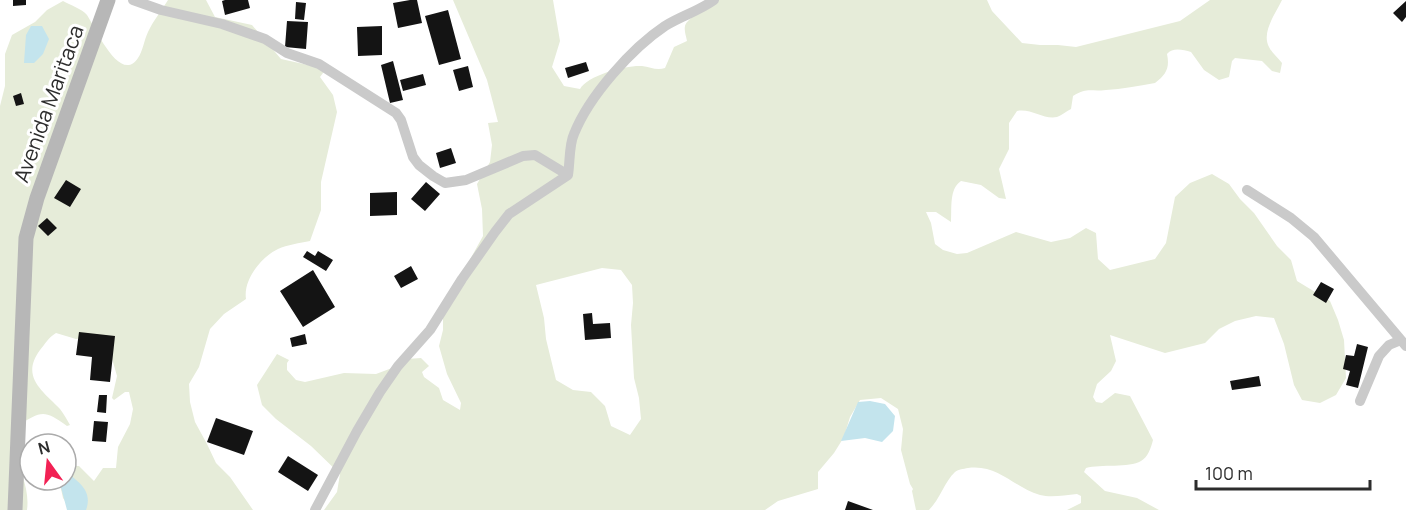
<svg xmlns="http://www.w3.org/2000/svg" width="1406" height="510" font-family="Manrope,sans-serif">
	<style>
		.green { fill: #e6ecd9; fill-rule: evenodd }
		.water { fill: #c3e4ed }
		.building { fill: #141414 }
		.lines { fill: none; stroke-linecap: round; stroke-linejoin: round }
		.street { stroke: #cacaca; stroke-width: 10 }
		.secondary { stroke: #b7b7b7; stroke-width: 15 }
		.labels { text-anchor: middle; stroke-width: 6; stroke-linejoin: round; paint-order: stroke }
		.street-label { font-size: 21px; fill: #2d2d2d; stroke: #fff }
	</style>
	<rect width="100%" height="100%" fill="#fff"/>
	<!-- green -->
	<path class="green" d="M168,0h38l9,17 37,8 29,34 45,10 -6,8 13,18 4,17 -16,70v28l-11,31c-10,2 -23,4 -32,8 -17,8 -35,31 -32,50l-22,15 -14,15 -11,38 -10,17 1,18 5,20 12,22 9,19 14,14 23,33h-182l-8,-12 -4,-18h7v-14h13l15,15 9,-13h13l2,-21 12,-23 3,-15 -4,-17h-4l-11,8 -2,-2 5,-22 -8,-28 -19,-11 -14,2 -20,-6c-7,4 -11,11 -16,17 -20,27 3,41 20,59 4,5 7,11 10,16l-3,1c-25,-18 -25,-14 -51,0 0,8 -3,17 -1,24 4,21 15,38 12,60h-27v-404l5,-20v-32l7,-19 23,-13 12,-12 16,-9c7,4 19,8 24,14 8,12 33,70 51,43 5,-7 6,-18 10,-26 5,-11 14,-22 20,-32z
		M453,0h100l7,41 -8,26 12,19 16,3c8,-14 46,-24 62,-23 8,1 15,5 23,2l9,-21 13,-6c-1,-5 -3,-10 -2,-15 2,-8 23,-19 29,-26h273l5,11 30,32 18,2h18l18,2 104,-26 30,-21h72c-6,13 -21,32 -13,47 3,6 9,11 13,16l-2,10 -8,-2 -10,-10 -27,-3 -3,3 -3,16 -10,3 -15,-10 -13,-18c-8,-2 -18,-5 -24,2 3,14 -1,21 -12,29 -17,3 -33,6 -49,7 -16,2 -18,-3 -33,6l-2,13c-4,2 -9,6 -14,8 -13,3 -26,-9 -40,-6l-8,12v26l-10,20 7,30 -7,-1 -18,-13 -20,-4c-12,8 -9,27 -10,41l-15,-10h-10l5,11 4,21 8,6 14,4 10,-1 49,-21 35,10 19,-4 16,-10 10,5 2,26 12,11 45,-11 11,-16 9,-46 15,-14 22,-9 17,10 11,15 14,14 23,33 14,14 6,21 33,20 8,19 6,20 2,38 -10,17 -16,8 -18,-3 -8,-15 -10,-41 -10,-26 -18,-2 -21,5 -16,8 -14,14 -40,10 -55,-18 6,26 -5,10 -14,13 -4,13 3,5 6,1 13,-10 15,3 23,44c-2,8 -5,17 -12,21 -12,7 -40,3 -55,7l-2,4 21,19 32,7 22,12h-92l14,-7v-7l-4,-2c-13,1 -25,4 -37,1 -27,-8 -42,-31 -72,-27 -5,1 -9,1 -13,4 -10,9 -15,27 -26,38h-13l-4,-19 1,-2 -3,-5 -9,-34 2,-21 -5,-20 -17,-11 -21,2 -10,17 -6,20 -10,16 -16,19v17l-40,12 -13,9h-441l13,-18 3,-18 -29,-28 -35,-27 -14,-14 -5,-20 20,-31 12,6 -2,3v7l9,10 9,2 39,-9 32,1 16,-6 15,-9 14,-1 8,8 -7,6 2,5 15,11 4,12 17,10 1,-7 -14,-29 -8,-28 4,-16v-12l9,-26 31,-56 -1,-27 -5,-25 13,-22 2,-17 -4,-22 10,-1 -11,-42zM602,268l19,2 11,15 1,18 -2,22 3,53 5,20 2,21 -11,16 -19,-9 -6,-20 -14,-14 -18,-2 -17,-10 -10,-41 -2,-21 -8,-33z"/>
	<!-- water -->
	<path class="water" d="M31,26h11l7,13 -6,15 -9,9h-10l2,-28z
		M870,401l15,3 10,12 -2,15 -11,11 -17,-4 -24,3 17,-39z
		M66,472c13,10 27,19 20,38h-19l-8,-30h7z"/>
	<!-- building -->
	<path class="building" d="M13,0h13v5l-13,1z
		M225,0h23l2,8 -25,7 -3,-14z
		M410,0h7l5,23 -24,5 -5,-25z
		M1406,1v16l-4,5 -9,-9z
		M296,2l10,1 -2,17 -9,-1z
		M448,10l13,49 -22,6 -14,-49z
		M287,21l21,1 -2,27 -21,-2z
		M382,26v29l-24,1 -1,-29z
		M393,61l10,39 -13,3 -9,-38z
		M586,62l3,9 -21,7 -3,-10z
		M468,66l5,21 -14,4 -6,-21z
		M423,74l3,11 -23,6 -3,-11z
		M21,93l3,11 -8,2 -3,-10z
		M451,148l5,15 -16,5 -4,-15z
		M66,180l15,9 -11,18 -16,-9z
		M426,182l14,12 -15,17 -14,-12z
		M397,192v23l-27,1v-23z
		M47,218l10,10 -9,8 -10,-10z
		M307,251l8,5 3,-5 15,9 -7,11 -23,-14z
		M411,266l7,13 -17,9 -7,-12z
		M313,270l22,37 -32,20 -23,-36z
		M1321,282l13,7 -8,14 -13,-8z
		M592,313l1,11 17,-1 1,15 -26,2 -2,-26z
		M79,332l36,4 -5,46 -20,-2 2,-23 -16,-2z
		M305,334l2,10 -15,3 -2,-9z
		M1357,344l11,3 -10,41 -12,-3 4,-14 -7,-2 3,-14 8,1z
		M1259,376l2,10 -29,4 -2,-9z
		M99,395h8l-1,18 -9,-1z
		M216,418l37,13 -9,24 -37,-13z
		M94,421l14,1 -2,20 -14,-1z
		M288,456l30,19 -10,16 -30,-19z
		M848,501l25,9h-28z"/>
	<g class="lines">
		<!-- street -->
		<path class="street" d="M133,0l28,10 61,14 43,15 22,14 32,11 77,49 5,7 12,37 6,8 14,11 12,7 21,-3 57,-24 12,-1 33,20
			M568,175c2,-12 1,-31 6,-41 15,-38 58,-86 91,-108 16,-10 34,-15 49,-26
			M1247,190l44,28 23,19 92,109
			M1360,401l19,-45 10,-11 12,-5
			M315,510l42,-79 23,-39 18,-26 32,-36 32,-51 33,-47 14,-18 59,-39"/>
		<!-- secondary -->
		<path class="secondary" d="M15,510l11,-272 11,-40 71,-198"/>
	</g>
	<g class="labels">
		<!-- street labels -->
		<g class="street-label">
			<text transform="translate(49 104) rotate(-70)" y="7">Avenida Maritaca</text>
		</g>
	</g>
	<!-- north arrow -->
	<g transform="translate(48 462) rotate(345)"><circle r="28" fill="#ffffff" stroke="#ababab" stroke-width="1.5"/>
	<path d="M0-4.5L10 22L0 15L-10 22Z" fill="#f22154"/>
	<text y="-9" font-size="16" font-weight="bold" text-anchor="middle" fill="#2d2d2d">N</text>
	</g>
	<!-- scale -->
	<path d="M1196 480v9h174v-9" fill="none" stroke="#2d2d2d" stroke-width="3"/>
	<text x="1205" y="480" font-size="18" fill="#2d2d2d" stroke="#ffffff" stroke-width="4.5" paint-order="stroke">100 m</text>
</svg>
